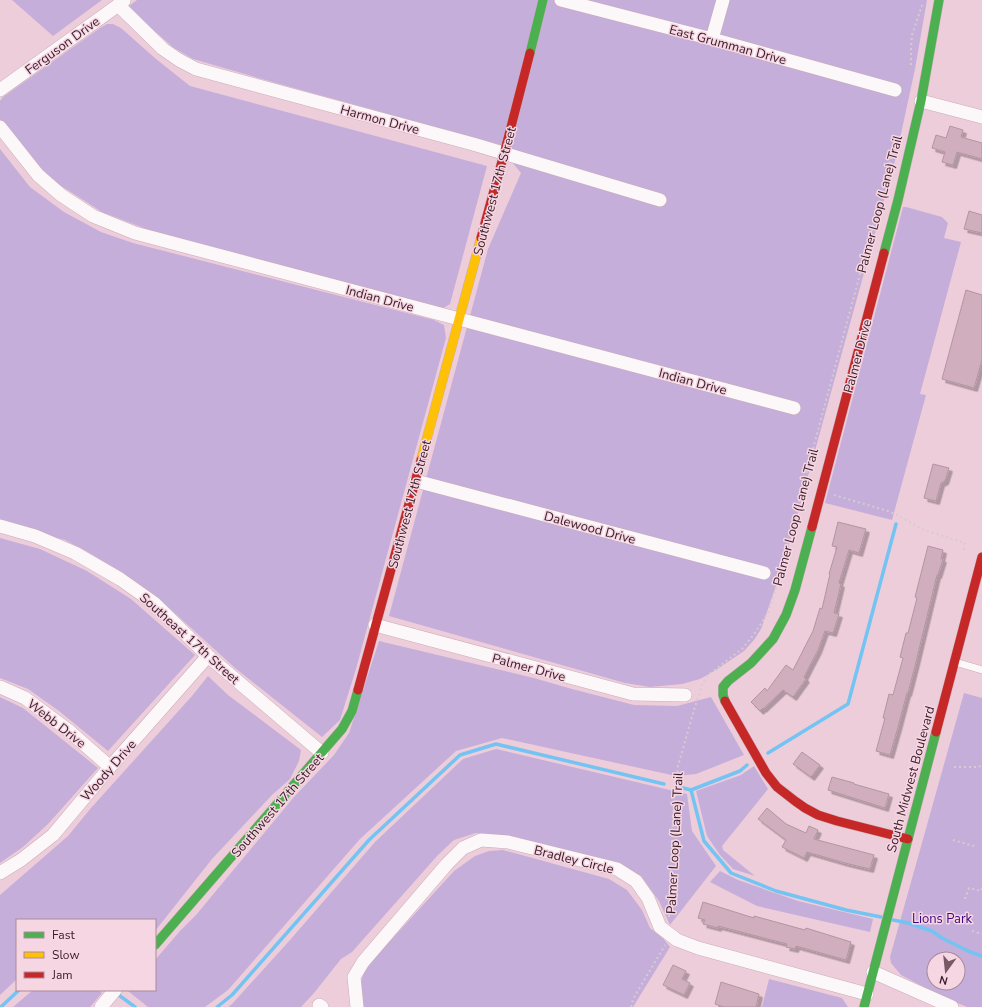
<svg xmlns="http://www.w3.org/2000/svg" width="982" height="1007" font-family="'Nunito Sans',sans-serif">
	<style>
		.green { fill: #c5aed9; fill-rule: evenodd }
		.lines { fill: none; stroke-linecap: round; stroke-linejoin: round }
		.stream { stroke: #73c4f2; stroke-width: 3.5 }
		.building { fill: #d1aebd; stroke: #b295a1; filter: url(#shadow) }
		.lane-casing { stroke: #c9acb8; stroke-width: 8 }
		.street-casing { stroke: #c9acb8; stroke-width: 14 }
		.fast-casing { stroke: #c9acb8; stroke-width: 10 }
		.slow-casing { stroke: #c9acb8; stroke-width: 10 }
		.jam-casing { stroke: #c9acb8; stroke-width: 10 }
		.path { stroke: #d6ccd0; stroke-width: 2; stroke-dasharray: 2 3; stroke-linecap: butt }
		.lane { stroke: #fcf8f9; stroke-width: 7 }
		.street { stroke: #fcf8f9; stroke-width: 13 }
		.fast { stroke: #4caf50; stroke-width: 9 }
		.slow { stroke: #ffc107; stroke-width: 9 }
		.jam { stroke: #c62828; stroke-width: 9 }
		.labels { text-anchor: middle; stroke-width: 3; stroke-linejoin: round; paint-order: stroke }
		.street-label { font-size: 13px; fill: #371b27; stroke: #f6d6e2 }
		.park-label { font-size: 13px; fill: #3c077e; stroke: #f6d6e2 }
	</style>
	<defs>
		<filter id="shadow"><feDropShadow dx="3.5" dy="3.5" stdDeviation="0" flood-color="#0004"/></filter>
	</defs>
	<rect width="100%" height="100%" fill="#eecdda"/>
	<!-- green -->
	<path class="green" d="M12,0h90l-49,36z
		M137,0h790l-12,69 -19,88 -112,406 -23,66 -7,11 -10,11 -28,19 -16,9 -18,5 -32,3 -25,-4 -236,-67 99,-367 33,-76 -24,-29 -221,-61 -83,-24 -19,-11 -22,-19 -23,-23z
		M107,24h6l8,4 35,31 34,27 297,80 -37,138 -8,5 -48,-14 -77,-20 -168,-45 -47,-18 -47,-30 -18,-18 -37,-42v-21l3,-4 97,-69z
		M0,149l30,38 34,25 37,20 32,11 301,77 10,5 2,13 -90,331 -16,51 -18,17 -87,-69 -79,-72 -27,-19 -43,-26 -21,-11 -65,-18z
		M903,207h3l36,10 6,6 -4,15 17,4 -41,152 6,1 -34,125 -67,-17z
		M0,538l40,11 47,22 44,28 64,56 -87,96 -49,-40 -31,-22 -28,-11z
		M379,641l155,37 38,11 62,16 43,1 34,-9 33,58 -48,19 -20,2 -174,-38 -46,13 -96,88 -132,151 -23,17h-57l-20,-16 1,-1h26v-30l25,-29 16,-16 98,-118 40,-42 15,-22z
		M208,676l20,19 73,55 -2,11 -9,18 -18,16 -60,64 -57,72v-11h-138v59l-17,16v-100l68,-59 23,-28 101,-112z
		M964,693l18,5v309h-15l-26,-11 -40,-21 -10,-12 -1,-6zM934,959h24v24h-24z
		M0,697l23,11 75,60 -50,56 -25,23 -23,16z
		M496,749l191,45 5,37 24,35 -46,59 -11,-24 -18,-25 -23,-14 -113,-26 -29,-3 -22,7 -16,15 -86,97 -11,7 -27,34 -13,14h-73l4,-3 58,-64 85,-98 88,-83z
		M754,766l14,23 -46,57 1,4 32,26 -22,-7 -13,-14 -13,-19 -11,-45 45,-16z
		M503,850l106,29 18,11 15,20 8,18 13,10 7,9 -37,60h-270l-2,-25 3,-10 6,-9 84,-92 21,-15 14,-5z
		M720,871l18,9 60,21 75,18 -3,13 -113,-26 -47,-24z
		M769,979l73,19 6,9h-86z
		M33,990h65l4,3 -12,14h-77z"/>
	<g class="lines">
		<!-- stream -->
		<path class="stream" d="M768,753l80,-49 48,-180
			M683,788l8,2 49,-19 7,-6
			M691,790l13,51 27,32 45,18 70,19 35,7
			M893,920l15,3 24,8 10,7 26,13 14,5
			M116,993l19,14
			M1,1007l18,-17
			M217,1007l15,-12 137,-155 91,-85 36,-11 168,40"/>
	</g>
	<!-- building -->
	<path class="building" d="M950,126l13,4 -2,7 21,6v16l-25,-7 -4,13 -11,-3 3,-10 -13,-4 4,-13 10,3z
		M969,211l13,4v18l-18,-4z
		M966,290l16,5v65l-8,28 -32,-9z
		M933,464l16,4 -4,13 -4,2 -5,18 -12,-3z
		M838,522l28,7 -7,24 -10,-3 -10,33 2,1 -7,29 5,1 -6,19 -8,-2 -7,19 -14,27 2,2 -13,18 -10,-7 -20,19v-1l-3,3 -9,-9 14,-14 2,3 19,-26 7,5 20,-39 7,-23 2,1 8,-35h-1l8,-27 -5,-1z
		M928,546l15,4 -2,9h2l-5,16h-1l-22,91 -7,27h-1l-9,34 -8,28 -14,-4 9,-33h-2l6,-24 4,1 10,-37 -3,-1 6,-24h2l9,-35 -2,-1z
		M802,752l18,13 -9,12 -18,-13z
		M832,777l22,6v1l35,10 -4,14 -57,-18z
		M767,808l19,16 20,9 3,-7 9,4 -4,9 60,16 -4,14 -25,-6 -38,-11 -3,6 -22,-11 4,-7 -28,-21z
		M703,902l51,16v-2l51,14 1,-2 45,14 -5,18 -50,-14 -1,3 -9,-2 1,-3 -69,-18v2l-15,-4 2,-4 -7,-2z
		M673,965l13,6 -4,8 8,4 -6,12 -21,-10z
		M721,982l38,12 -3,13h-32l-9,-3z"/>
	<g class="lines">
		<!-- lane casing -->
		<g class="lane-casing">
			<path id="lane" d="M955,662l27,8"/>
		</g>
		<!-- street casing -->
		<g class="street-casing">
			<path id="street" d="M561,0l151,39 183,51
				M118,5l45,44 16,11 17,9 277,75 187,56
				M712,39l11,-39
				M0,90l124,-89
				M921,101l61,16
				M0,127l38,48 23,20 32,21 42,17 659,175
				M416,481l348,92
				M0,526l35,10 40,17 45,26 34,24 54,53 114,97
				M375,625l258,69 52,1
				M0,687l25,11 43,32 42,37
				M0,873l21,-13 32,-25 57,-68 98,-111
				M873,972l79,35
				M319,1005l3,2
				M101,1007l14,-17
				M357,1007l-3,-30 9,-15 84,-98 16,-16 18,-8 27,2 109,27 19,12 12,17 12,29 17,13 21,8 169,46"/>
		</g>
		<!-- fast casing -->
		<g class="fast-casing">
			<path id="fast" d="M530,53l13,-53
				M884,253l14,-53 23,-99 18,-101
				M725,701l-2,-6v-8l5,-6 23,-18 22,-24 13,-24 9,-25 17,-63
				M155,945l187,-216 10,-18 6,-21
				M864,1007l72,-275"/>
		</g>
		<!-- slow casing -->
		<g class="slow-casing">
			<path id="slow" d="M421,460l60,-222"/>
		</g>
		<!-- jam casing -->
		<g class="jam-casing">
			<path id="jam" d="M481,238l23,-84 26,-101
				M812,527l72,-274
				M358,690l63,-230
				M725,701l41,72 11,14 18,14 10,7 13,7 19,6 71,18
				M936,732l46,-175"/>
		</g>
		<!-- path -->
		<path class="path" d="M911,65v-18l1,-12 10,-30
			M834,495l54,16 9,4 27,15 41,13 -2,9
			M954,767h25l3,-3
			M953,840l21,6
			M965,899l4,-11 12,3 1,-3
			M669,917l4,-104 5,-47 16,-56 9,-28 5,-7 34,-26 12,-15 14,-21 8,-25 27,-102 90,-335
			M972,931l10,3
			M631,1007l2,-8 32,-54"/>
		<!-- lane -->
		<use href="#lane" class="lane"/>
		<!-- street -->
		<use href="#street" class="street"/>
		<!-- fast -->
		<use href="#fast" class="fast"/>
		<!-- slow -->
		<use href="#slow" class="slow"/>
		<!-- jam -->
		<use href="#jam" class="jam"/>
	</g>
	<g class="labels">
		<!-- street labels -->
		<g class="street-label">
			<text transform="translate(728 44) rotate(15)" y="5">East Grumman Drive</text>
			<text transform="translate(62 45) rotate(-36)" y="5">Ferguson Drive</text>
			<text transform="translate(380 119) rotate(15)" y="5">Harmon Drive</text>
			<text transform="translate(494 191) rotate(-75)" y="5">Southwest 17th Street</text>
			<text transform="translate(879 204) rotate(-75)" y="5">Palmer Loop (Lane) Trail</text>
			<text transform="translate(380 298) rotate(15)" y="5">Indian Drive</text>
			<text transform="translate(857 356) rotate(-75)" y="5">Palmer Drive</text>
			<text transform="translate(693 381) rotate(15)" y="5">Indian Drive</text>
			<text transform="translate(409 504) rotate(-75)" y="5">Southwest 17th Street</text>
			<text transform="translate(795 517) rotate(-75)" y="5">Palmer Loop (Lane) Trail</text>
			<text transform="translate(590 527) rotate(15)" y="5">Dalewood Drive</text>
			<text transform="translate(190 638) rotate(42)" y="5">Southeast 17th Street</text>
			<text transform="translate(529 667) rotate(15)" y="5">Palmer Drive</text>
			<text transform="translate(57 723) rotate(38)" y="5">Webb Drive</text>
			<text transform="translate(108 770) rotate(-49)" y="5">Woody Drive</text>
			<text transform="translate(910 779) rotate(-75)" y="5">South Midwest Boulevard</text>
			<text transform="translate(277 805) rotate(-49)" y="5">Southwest 17th Street</text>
			<text transform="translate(674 843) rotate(-87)" y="5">Palmer Loop (Lane) Trail</text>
			<text transform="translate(574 859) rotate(14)" y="5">Bradley Circle</text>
		</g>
		<!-- park labels -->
		<g class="park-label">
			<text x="942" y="923">Lions Park</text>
		</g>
	</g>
	<!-- legend -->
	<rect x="16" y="919" width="140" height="72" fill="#f6d6e2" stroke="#aa8b97"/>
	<rect x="24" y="932" width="20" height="6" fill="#4caf50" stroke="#aa8b97"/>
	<text x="52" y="939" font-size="12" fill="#371b27">Fast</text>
	<rect x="24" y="952" width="20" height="6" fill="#ffc107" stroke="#aa8b97"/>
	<text x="52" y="959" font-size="12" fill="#371b27">Slow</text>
	<rect x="24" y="972" width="20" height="6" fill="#c62828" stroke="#aa8b97"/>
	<text x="52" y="979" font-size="12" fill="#371b27">Jam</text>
	<!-- north arrow -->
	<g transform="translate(946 971) rotate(195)"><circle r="19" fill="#f6d6e2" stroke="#aa8b97"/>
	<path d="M0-3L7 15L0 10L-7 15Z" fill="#775966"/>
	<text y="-6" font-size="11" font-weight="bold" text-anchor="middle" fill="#371b27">N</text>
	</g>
</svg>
